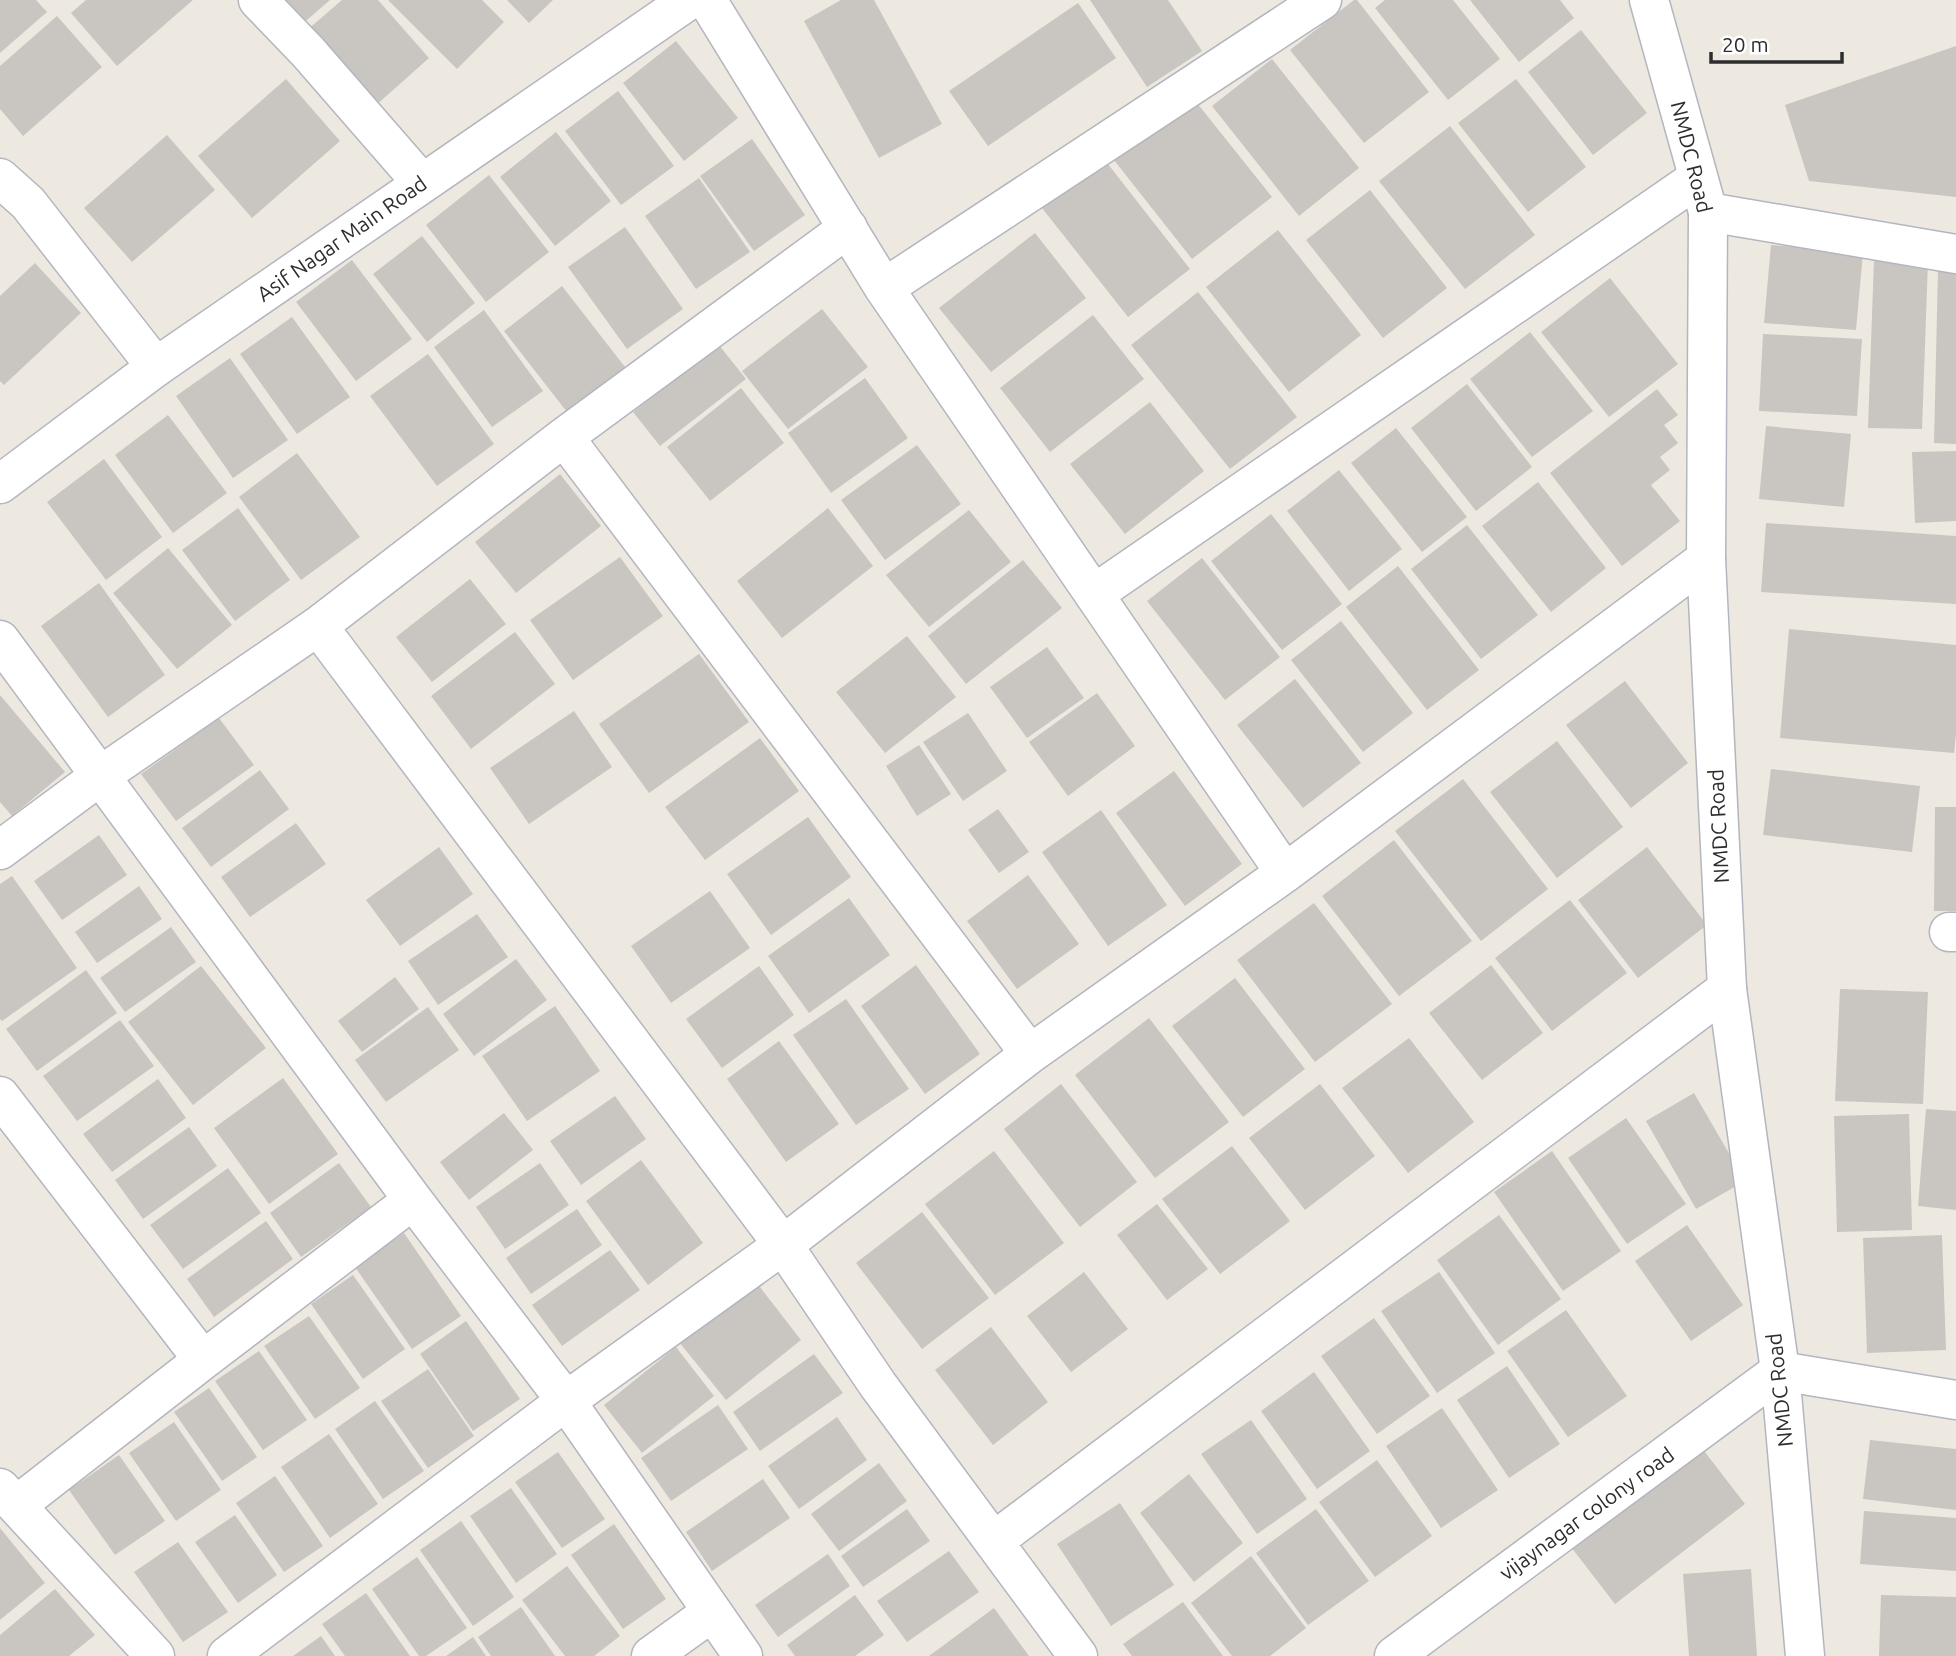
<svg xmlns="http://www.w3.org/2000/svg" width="1956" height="1656" font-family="Ubuntu,sans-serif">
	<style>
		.building { fill: #c9c5c0 }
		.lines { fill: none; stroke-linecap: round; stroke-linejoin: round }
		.minor-casing { stroke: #b4b6bf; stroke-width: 41 }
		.tertiary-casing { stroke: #b4b6bf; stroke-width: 41 }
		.minor { stroke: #fff; stroke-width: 38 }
		.tertiary { stroke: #fff; stroke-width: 38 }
		.labels { text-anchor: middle; stroke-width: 5; stroke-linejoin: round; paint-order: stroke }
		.street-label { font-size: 21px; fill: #2d2d2d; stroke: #fff }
	</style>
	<rect width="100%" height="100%" fill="#ede9e1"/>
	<!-- building -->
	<path class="building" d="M0,0h36l11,12 -47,41z
		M86,0h107l-76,66 -46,-53z
		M278,0h52l-30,26z
		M342,0h36l51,58 -55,49 -68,-76z
		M388,0h94l22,22 -47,47z
		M507,0h46l-24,23z
		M841,0h33l68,124 -63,34 -75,-137z
		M1090,0h78l34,51 -55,36z
		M1354,0h3l72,92 -65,51 -74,-93z
		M1385,0h68l47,59 -52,41 -73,-92z
		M1470,0h90l14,18 -55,44z
		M1078,3l38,55 -128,88 -39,-55z
		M57,16l45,51 -79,69 -23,-27v-43z
		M1581,30l66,83 -54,42 -65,-83z
		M676,41l62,77 -54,43 -61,-78z
		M1956,46v151l-147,-16 -24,-76z
		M1272,59l87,109 -60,48 -87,-110z
		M286,79l54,62 -88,77 -54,-62z
		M1516,79l70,88 -58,45 -70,-89z
		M618,91l56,75 -53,39 -56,-74z
		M1189,93l83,104 -80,62 -82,-104z
		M1450,126l85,109 -70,54 -86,-108z
		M556,132l55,69 -56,45 -55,-69z
		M167,135l48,55 -83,72 -48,-54z
		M752,139l53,76 -51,36 -54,-75z
		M1104,159l86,110 -62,48 -86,-109z
		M489,175l60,77 -63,50 -60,-77z
		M699,178l51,74 -54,37 -51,-73z
		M1370,190l77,98 -64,50 -77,-98z
		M625,227l58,82 -56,40 -59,-82z
		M1278,230l83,105 -72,57 -83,-105z
		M1035,233l51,65 -95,74 -52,-64z
		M422,236l53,67 -48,39 -54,-68z
		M1771,245l92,8 -7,77 -92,-7z
		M1874,259l54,2 -6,168 -54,-1z
		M352,260l60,79 -56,42 -60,-79z
		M35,263l46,50 -77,72 -4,-4v-85z
		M1938,269l18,2v173l-22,-1z
		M1610,278l68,86 -69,53 -68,-85z
		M562,286l63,81 -58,45 -63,-81z
		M1198,292l99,125 -67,52 -99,-124z
		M822,309l46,58 -80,62 -46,-58z
		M484,310l59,81 -51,36 -58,-80z
		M1093,315l51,64 -94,73 -50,-64z
		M292,317l58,80 -53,37 -57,-80z
		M1530,332l63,79 -61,46 -62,-78z
		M1763,334l99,5 -5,77 -98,-5z
		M719,345l27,34 -86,67 -27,-34z
		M428,354l66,90 -57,42 -67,-90z
		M230,358l58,82 -55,38 -57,-82z
		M865,378l43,60 -77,55 -43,-60z
		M1467,384l65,83 -56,44 -65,-83z
		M741,388l43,55 -74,58 -43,-54z
		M1657,389l21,26 -14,10 14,18 -18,14 10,13 -19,15 29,36 -58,45 -72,-93z
		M1150,402l54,69 -79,63 -55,-70z
		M168,415l59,78 -54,40 -58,-78z
		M1766,426l85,8 -7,73 -85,-8z
		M1396,428l71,89 -45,35 -71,-89z
		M917,445l44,59 -76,56 -44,-60z
		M1956,451v70l-41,2 -3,-71z
		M297,453l63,84 -59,43 -62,-83z
		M104,459l58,78 -56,43 -59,-78z
		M1339,470l63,79 -53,42 -62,-80z
		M560,474l41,52 -85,67 -41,-51z
		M1538,482l68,86 -55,44 -69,-86z
		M238,508l52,72 -55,41 -53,-71z
		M828,508l45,58 -91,72 -45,-57z
		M969,510l42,52 -82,65 -43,-52z
		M1271,514l71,90 -60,46 -71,-89z
		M1766,523l190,13v68l-195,-12z
		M1467,525l71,90 -57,44 -70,-90z
		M168,548l64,77 -55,44 -64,-76z
		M620,557l43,59 -90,64 -43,-60z
		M1202,558l78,99 -55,43 -78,-99z
		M1023,560l39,48 -96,76 -38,-48z
		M1398,566l81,104 -52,40 -81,-103z
		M470,579l36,45 -74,58 -36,-45z
		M99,583l66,92 -57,42 -67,-91z
		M1341,621l72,92 -50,39 -72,-92z
		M1789,629l167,16v89l-2,19 -174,-15z
		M515,632l40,52 -84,65 -40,-53z
		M907,636l49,61 -71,56 -49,-61z
		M1047,647l37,51 -57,40 -37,-51z
		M699,654l50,68 -100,71 -50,-69z
		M1295,679l66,84 -58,45 -66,-83z
		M1625,681l63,82 -57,45 -65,-83z
		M1097,693l38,53 -67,50 -39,-54z
		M0,695l65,77 -53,44 -12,-14z
		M574,711l38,56 -83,57 -39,-56z
		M968,713l39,58 -44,30 -40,-59z
		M219,718l35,47 -78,56 -35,-47z
		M760,738l39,53 -94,69 -40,-53z
		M1557,741l66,86 -66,51 -67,-86z
		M919,745l32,49 -34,22 -31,-50z
		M1771,769l149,17 -8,66 -149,-17z
		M260,770l29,39 -78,58 -29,-39z
		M1174,771l68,93 -57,42 -69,-93z
		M1463,779l85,110 -67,52 -86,-110z
		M1935,807h21v104h-22z
		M998,809l31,43 -30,21 -31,-43z
		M1101,810l66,95 -59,41 -66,-94z
		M808,817l43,60 -80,58 -44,-61z
		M296,823l30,41 -76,53 -29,-40z
		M99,835l28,40 -65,45 -28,-39z
		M1394,840l78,101 -73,55 -77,-100z
		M439,847l34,47 -73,52 -34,-46z
		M1647,847l60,78 -69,53 -60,-78z
		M1028,875l51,69 -62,45 -50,-68z
		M12,876l65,92 -75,53 -2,-2v-135z
		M139,886l23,33 -65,44 -22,-31z
		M710,891l40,57 -79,55 -40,-57z
		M849,898l41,57 -81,58 -41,-57z
		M1570,900l57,73 -75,58 -57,-73z
		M1314,903l78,101 -77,58 -78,-102z
		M477,914l31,43 -70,48 -30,-44z
		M171,927l25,35 -71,50 -25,-34z
		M516,959l31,41 -73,56 -31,-42z
		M916,965l64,89 -55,40 -64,-88z
		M1491,965l52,68 -61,47 -53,-67z
		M201,966l65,82 -73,57 -65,-83z
		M759,966l35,49 -72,53 -36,-49z
		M86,970l31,43 -80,58 -31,-42z
		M395,977l24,32 -57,43 -24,-31z
		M1235,978l70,91 -62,48 -71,-91z
		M1840,989l88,3 -5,112 -88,-3z
		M846,999l63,90 -53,36 -63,-90z
		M555,1006l45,65 -73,50 -45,-65z
		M428,1007l31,43 -73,52 -31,-42z
		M1149,1018l80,104 -74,56 -80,-103z
		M120,1020l34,46 -77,55 -34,-45z
		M1409,1038l65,84 -66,51 -66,-85z
		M779,1041l60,83 -53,38 -59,-83z
		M283,1078l55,76 -69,50 -55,-76z
		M158,1079l28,39 -74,54 -29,-38z
		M1061,1084l76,98 -57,45 -76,-98z
		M1320,1084l55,72 -70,54 -56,-72z
		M1694,1093l51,88 -49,28 -50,-88z
		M615,1096l31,43 -65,46 -31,-44z
		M1926,1109l30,2v99l-38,-4z
		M504,1113l29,37 -64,50 -29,-38z
		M1909,1114l3,116 -75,2 -3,-116z
		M1626,1118l60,86 -59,40 -59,-86z
		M189,1127l28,39 -74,53 -28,-39z
		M1232,1146l58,75 -70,53 -58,-75z
		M994,1151l70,92 -69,52 -70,-91z
		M1552,1151l69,100 -58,40 -69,-99z
		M641,1160l62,83 -55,42 -62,-84z
		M339,1163l32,44 -70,50 -31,-44z
		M540,1163l29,42 -64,44 -29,-42z
		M228,1168l33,45 -78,56 -33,-44z
		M1157,1204l51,65 -41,31 -50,-65z
		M577,1209l25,36 -71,49 -25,-36z
		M922,1212l67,86 -67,51 -66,-86z
		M1499,1215l62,84 -63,46 -61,-85z
		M266,1221l27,38 -79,58 -27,-38z
		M1687,1225l56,80 -52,36 -56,-80z
		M404,1233l57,83 -49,33 -57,-82z
		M1942,1235l4,115 -79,3 -4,-115z
		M610,1250l30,40 -78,56 -30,-41z
		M1084,1272l44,57 -57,43 -44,-56z
		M1439,1272l56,81 -58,40 -56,-82z
		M353,1275l52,74 -42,30 -52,-75z
		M756,1282l45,58 -75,60 -47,-58z
		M1566,1310l61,86 -59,41 -61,-86z
		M309,1316l51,72 -45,31 -51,-73z
		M1374,1318l56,78 -53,38 -56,-78z
		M466,1321l54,78 -47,32 -53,-77z
		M991,1327l57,75 -55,43 -58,-75z
		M676,1347l38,49 -72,57 -38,-48z
		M259,1351l48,69 -44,30 -48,-69z
		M814,1354l29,39 -83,58 -27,-39z
		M1507,1366l53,78 -51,34 -52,-78z
		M428,1369l46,67 -46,32 -47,-67z
		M1314,1372l56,79 -53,38 -56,-78z
		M209,1388l48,69 -35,24 -48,-69z
		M375,1401l49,70 -41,28 -48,-70z
		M718,1405l30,44 -77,52 -30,-43z
		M1442,1408l56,82 -57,38 -55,-82z
		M837,1417l30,43 -68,49 -31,-43z
		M1251,1420l56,79 -50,35 -56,-80z
		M174,1422l47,68 -45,31 -47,-68z
		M329,1434l49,70 -48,34 -49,-71z
		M1870,1440l86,9v61l-93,-11z
		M1701,1447l44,57 -130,100 -44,-57z
		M558,1452l47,67 -43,29 -47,-66z
		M119,1455l46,66 -50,34 -46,-65z
		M1377,1460l55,76 -57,41 -56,-75z
		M879,1463l28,38 -68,50 -28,-37z
		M1189,1474l54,69 -49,39 -54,-69z
		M275,1476l48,70 -39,26 -48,-69z
		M763,1479l27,39 -78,53 -26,-39z
		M511,1488l46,66 -41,29 -46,-67z
		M1120,1503l54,82 -63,41 -54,-82z
		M907,1509l23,32 -67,46 -22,-31z
		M1316,1509l53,72 -61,44 -52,-72z
		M1864,1511l92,7v53l-96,-7z
		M235,1515l42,60 -39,28 -43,-61z
		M461,1521l53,76 -41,29 -53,-76z
		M614,1524l52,75 -43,30 -52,-74z
		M0,1528l45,55 -45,37z
		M178,1542l50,70 -45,30 -49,-70z
		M949,1551l30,41 -72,50 -30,-41z
		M828,1554l22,32 -72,51 -23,-32z
		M1251,1556l55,72 -36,28h-38l-41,-53z
		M417,1557l50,71 -41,28h-7l-47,-67z
		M567,1566l53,70 -26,20h-29l-43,-56z
		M1751,1569l6,87h-68l-6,-82z
		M55,1589l40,46 -26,21h-69v-21z
		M366,1593l44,63h-65l-23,-32z
		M855,1595l29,40 -29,21h-60l-8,-11z
		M1881,1595l75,2v59h-77z
		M1183,1602l40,54h-91l-9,-12z
		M521,1607l34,49h-64l-13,-19z
		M994,1608l35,48h-100z
		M321,1636l14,20h-42z
		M473,1637l13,19h-40z"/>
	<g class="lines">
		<!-- minor casing -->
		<g class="minor-casing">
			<path id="minor" d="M258,0l50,52 114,131
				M707,0l177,288 401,585
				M0,178l28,25 128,164
				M1708,212l248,42
				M884,288l438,-288
				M564,437l466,617
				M1094,594l604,-416
				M318,626l465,619 95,140 200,271
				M0,640l413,560 153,201 177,255
				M0,850l100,-74 218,-150 246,-189 284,-209
				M1949,932h7
				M0,1096l203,264
				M0,1488l155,168
				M17,1505l186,-145 210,-160
				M994,1541l733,-552
				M227,1656l339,-255 217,-156 247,-191 255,-181 421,-314
				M651,1656l61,-44
				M1394,1656l386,-285 176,29"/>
		</g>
		<!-- tertiary casing -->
		<g class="tertiary-casing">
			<path id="tertiary" d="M1649,0l59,212 -2,347 21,430 53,382 25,285
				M0,484l156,-117 533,-367"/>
		</g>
		<!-- minor -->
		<use href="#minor" class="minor"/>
		<!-- tertiary -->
		<use href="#tertiary" class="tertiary"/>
	</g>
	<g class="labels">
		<!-- street labels -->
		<g class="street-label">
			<text transform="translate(1691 157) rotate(76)" y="7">NMDC Road</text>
			<text transform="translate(342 239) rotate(-35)" y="7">Asif Nagar Main Road</text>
			<text transform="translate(1719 826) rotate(-93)" y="7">NMDC Road</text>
			<text transform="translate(1780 1390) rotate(-96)" y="7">NMDC Road</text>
			<text transform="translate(1587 1514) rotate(-36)" y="7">vijaynagar colony road</text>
		</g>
	</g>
	<!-- scale -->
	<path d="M1711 52v10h131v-10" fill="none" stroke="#2d2d2d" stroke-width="3.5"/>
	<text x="1722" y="52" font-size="21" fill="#2d2d2d" stroke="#ffffff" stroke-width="5" paint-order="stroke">20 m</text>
</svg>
